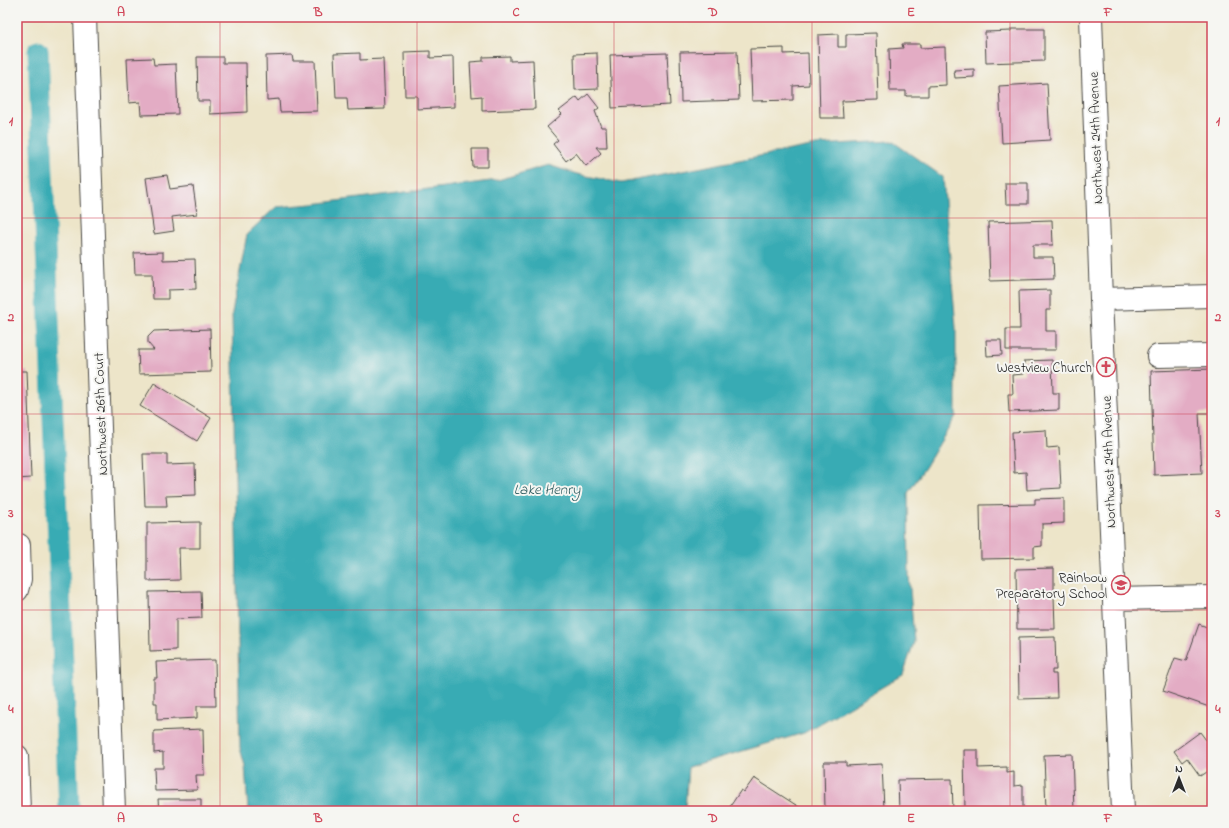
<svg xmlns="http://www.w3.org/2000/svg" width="1229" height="828" font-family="'Indie Flower',sans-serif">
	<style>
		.water { fill: #39abb4; stroke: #326b70 }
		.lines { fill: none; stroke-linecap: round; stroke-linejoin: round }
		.canal { stroke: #39abb4; stroke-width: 21 }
		.building { fill: #e3acc4 }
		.minor-casing { stroke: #484743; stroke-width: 24 }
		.minor { stroke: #fff; stroke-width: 22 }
		.grid { fill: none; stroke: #d1495b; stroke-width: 1; stroke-opacity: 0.55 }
		.labels { text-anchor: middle; stroke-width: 4; stroke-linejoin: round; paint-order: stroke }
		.street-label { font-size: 14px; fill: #2b2b2b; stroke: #f6f6f2 }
		.poi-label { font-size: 14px; fill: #2b2b2b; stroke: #f6f6f2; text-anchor: end }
		.water-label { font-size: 15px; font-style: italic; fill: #315e62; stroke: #f6f6f2 }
		.neatline { fill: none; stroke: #d1495b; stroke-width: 1.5 }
		.grid-label { font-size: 13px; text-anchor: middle; font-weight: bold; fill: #d1495b }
	</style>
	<rect width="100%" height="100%" fill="#f6f6f2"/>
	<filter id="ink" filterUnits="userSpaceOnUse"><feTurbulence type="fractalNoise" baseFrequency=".025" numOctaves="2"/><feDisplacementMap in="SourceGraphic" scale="8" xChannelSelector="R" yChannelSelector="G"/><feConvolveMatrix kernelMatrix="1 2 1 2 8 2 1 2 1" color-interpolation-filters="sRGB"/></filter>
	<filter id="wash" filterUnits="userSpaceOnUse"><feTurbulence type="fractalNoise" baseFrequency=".012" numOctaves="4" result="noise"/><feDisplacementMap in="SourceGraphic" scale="16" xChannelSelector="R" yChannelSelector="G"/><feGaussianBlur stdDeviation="0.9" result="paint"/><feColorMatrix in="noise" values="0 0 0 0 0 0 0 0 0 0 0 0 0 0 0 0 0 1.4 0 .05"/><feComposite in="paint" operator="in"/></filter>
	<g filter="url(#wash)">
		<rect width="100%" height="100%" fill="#ede5c9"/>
		<!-- water -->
		<path class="water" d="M892,141l51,36 13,151v88l-30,50 -18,27 1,82 5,67 -11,33 -99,58 -116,34 -3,44h-437l-3,-45 -5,-18 -8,-435 15,-79 29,-27 37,-3 185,-24 50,-15 29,9 44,9 195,-38z"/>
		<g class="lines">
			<!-- canal -->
			<path class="canal" d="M38,51l31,760"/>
		</g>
		<g id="blocks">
			<!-- building -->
			<path class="building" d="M1011,29h33v32l-58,2 -1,-31 26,-1z
				M876,33l2,67 -36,1 1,17h-23l-2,-83 20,-1v13h8v-13z
				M902,44h18v4l25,-1 1,38 -18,1v10h-22v-5h-16l-1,-42 14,-1z
				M784,48v6l24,-1 1,32 -16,1v14l-41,1 -2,-52z
				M430,51v7l23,-1 1,50 -37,2v-13h-12l-1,-44z
				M737,51l2,49 -58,2 -1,-50z
				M360,53v7l23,-1 2,50 -37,1 -1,-12h-11l-2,-44z
				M597,53l1,36 -23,1 -1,-36z
				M667,53l3,52 -58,3 -2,-53z
				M292,55l1,6h22l2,50 -37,1 -1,-13 -12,1 -1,-44z
				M510,56v5l23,-1 2,49 -53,2v-15l-10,1 -2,-35 13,-1v-4z
				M197,57h26v6h23l1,49 -37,2v-13h-12z
				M153,58l1,7 22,-1 2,50 -37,1 -1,-13 -11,1 -2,-44z
				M974,69v8l-19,1 -1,-8z
				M1047,83l3,57 -48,3 -3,-57z
				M588,94l11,14 -4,3 6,16h5l1,20h-11l5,6 -15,13 -10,-13 -10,8 -13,-17 5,-4 -11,-13 15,-13 -3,-3 18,-14 3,4z
				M472,149h16v18h-15z
				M167,175l3,14 23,-3 4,28 -25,3 2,14 -20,3 -8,-56z
				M1005,183h23v21h-22z
				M1052,220l1,25h-20v12h20l1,22 -64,2 -2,-59z
				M163,252v8l32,-1 1,30 -28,1v9h-15l-1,-25h-17l-1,-21z
				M1050,290v20h-4v21h10v19h-50v-21h14l-1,-38z
				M210,329l1,43 -72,2 -1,-24h16l-6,-7v-6l6,-6z
				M986,340h15l1,15 -15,1z
				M1052,360l1,33h6v17l-50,2 -1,-18h5l-1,-19 12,-1v-13z
				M1212,369v44h-13l3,60 -48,2 -3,-104z
				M17,371h10l4,107 -14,1z
				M154,383l57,35 -14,23 -57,-35z
				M1046,430l1,18 12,-1 2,41 -34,2 -1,-18 -12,1 -2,-41z
				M143,454h24v11l28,-1 1,31 -30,1 1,10h-22z
				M1064,498v25l-22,1v22l-8,1v11l-53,1 -1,-54 55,-1v-5z
				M200,522v26h-21l1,32 -33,1v-58z
				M1054,568v24h-3v4h3l1,33h-38l-1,-60z
				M201,591l1,27 -26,1v31l-26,1 -1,-59z
				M1199,624l13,5v79l-49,-17 12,-33 11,3z
				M1055,637l1,33h-4v4h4l1,24 -38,1 -1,-61z
				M215,660l1,46h-19v12l-40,2v-17h-3v-25h3l-1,-16z
				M203,729l1,46h-8l1,15 -42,1 -1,-23h9v-16l-9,1v-22z
				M1200,732l12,16v20l-12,8 -13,-18 -5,4 -8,-11z
				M964,750h14v18l29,-1v6l7,-1v14l9,-1v26h-58z
				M1072,754l2,57h-28l-2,-56z
				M824,762h22v4l36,-2 2,45 -59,2z
				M754,778l45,29 -3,4h-69l14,-21 3,2z
				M952,779l1,32h-54l-1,-31z
				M158,799h43v12h-42z"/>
		</g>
	</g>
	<g filter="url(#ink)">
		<use href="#blocks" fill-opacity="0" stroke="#484743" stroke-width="1"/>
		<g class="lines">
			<!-- minor casing -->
			<g class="minor-casing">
				<path id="minor" d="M85,17l29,794
					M1091,17l10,282 22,512
					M1101,299l111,-3
					M1158,356l54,-1
					M17,545h2l1,34 -3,11
					M1114,599l98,-2
					M17,756l2,55"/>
			</g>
			<!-- minor -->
			<use href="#minor" class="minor"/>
		</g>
	</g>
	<!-- grid -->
	<path class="grid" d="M220,17v794M417,17v794M614,17v794M812,17v794M1010,17v794M17,218h1195M17,414h1195M17,610h1195"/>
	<!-- icons -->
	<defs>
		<g id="church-ring" transform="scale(1)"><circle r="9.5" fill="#f6f6f2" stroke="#d1495b" stroke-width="1.5"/><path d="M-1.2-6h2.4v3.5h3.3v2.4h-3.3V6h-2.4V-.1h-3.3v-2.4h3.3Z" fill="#d1495b"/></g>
		<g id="school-ring" transform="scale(1)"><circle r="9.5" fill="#f6f6f2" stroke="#d1495b" stroke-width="1.5"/><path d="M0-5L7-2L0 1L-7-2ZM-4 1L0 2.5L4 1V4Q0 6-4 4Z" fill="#d1495b"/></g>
	</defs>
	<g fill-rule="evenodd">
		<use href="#church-ring" x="1106" y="367"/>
		<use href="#school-ring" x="1121" y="585"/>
	</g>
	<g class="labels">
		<!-- street labels -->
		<g class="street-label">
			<text transform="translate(1095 138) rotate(-92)" y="5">Northwest 24th Avenue</text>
			<text transform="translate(100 414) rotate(-92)" y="5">Northwest 26th Court</text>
			<text transform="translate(1108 462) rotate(-92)" y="5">Northwest 24th Avenue</text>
		</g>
		<!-- poi labels -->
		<g class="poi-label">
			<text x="1092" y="372">Westview Church</text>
			<text x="1107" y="582">Rainbow<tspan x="1107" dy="16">Preparatory School</tspan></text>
		</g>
		<!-- water labels -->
		<g class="water-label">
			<text x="547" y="494">Lake Henry</text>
		</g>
	</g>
	<!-- margin -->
	<rect width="1229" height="828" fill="none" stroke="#f6f6f2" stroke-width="44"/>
	<!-- north arrow -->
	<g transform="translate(1179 778)" stroke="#f6f6f2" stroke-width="3" paint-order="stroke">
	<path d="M0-3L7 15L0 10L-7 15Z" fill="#2b2b2b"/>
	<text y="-6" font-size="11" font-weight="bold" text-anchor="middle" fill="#2b2b2b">N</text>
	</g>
	<rect x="22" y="22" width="1185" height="784" class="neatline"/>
	<g class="grid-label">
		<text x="121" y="16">A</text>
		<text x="318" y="16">B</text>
		<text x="516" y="16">C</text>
		<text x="713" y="16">D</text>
		<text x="911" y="16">E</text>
		<text x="1108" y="16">F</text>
		<text x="11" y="125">1</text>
		<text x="1218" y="125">1</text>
		<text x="11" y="321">2</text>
		<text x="1218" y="321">2</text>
		<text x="11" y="517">3</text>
		<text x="1218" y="517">3</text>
		<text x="11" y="713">4</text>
		<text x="1218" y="713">4</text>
		<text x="121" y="822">A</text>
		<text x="318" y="822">B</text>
		<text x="516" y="822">C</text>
		<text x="713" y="822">D</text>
		<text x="911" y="822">E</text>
		<text x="1108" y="822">F</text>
	</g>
</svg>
